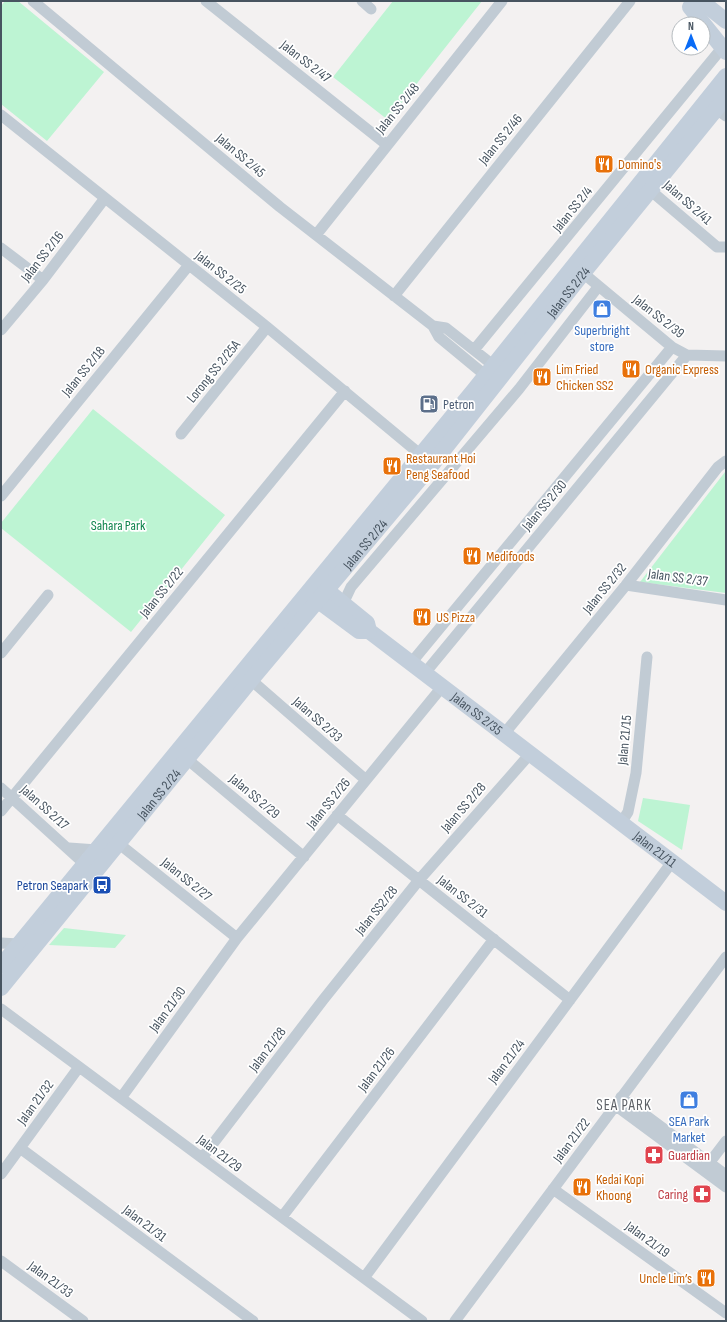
<svg xmlns="http://www.w3.org/2000/svg" width="727" height="1322" font-family="'Sofia Sans Condensed',sans-serif">
	<style>
		.green { fill: #bdf4d3 }
		.lines { fill: none; stroke-linecap: round; stroke-linejoin: round }
		.street { stroke: #c1cbd4; stroke-width: 11 }
		.secondary { stroke: #c2cedb; stroke-width: 16 }
		.labels { text-anchor: middle; stroke-width: 3.5; stroke-linejoin: round; paint-order: stroke }
		.street-label { font-size: 14px; fill: #475460; stroke: #fff }
		.food-label { font-size: 14px; fill: #c56008; stroke: #fff; text-anchor: start }
		.shop-label { font-size: 14px; fill: #366cbe; stroke: #fff }
		.service-label { font-size: 14px; fill: #4e5e75; stroke: #fff; text-anchor: start }
		.park-label { font-size: 14px; fill: #0f844d; stroke: #fff }
		.transit-label { font-size: 14px; fill: #164399; stroke: #fff; text-anchor: end }
		.health-label { font-size: 14px; fill: #be3a42; stroke: #fff; text-anchor: start }
		.neighbourhood-label { font-size: 15px; letter-spacing: 1px; fill: #5d6167; stroke: #fff }
	</style>
	<rect width="100%" height="100%" fill="#f3f1f1"/>
	<!-- green -->
	<path class="green" d="M5,1h13l86,71 -57,69 -46,-37v-98z
		M393,1h89l-94,119 -55,-43z
		M93,409l132,106 -94,117 -130,-104v-5z
		M725,472l1,121 -86,-11z
		M643,798l47,7 -8,45 -44,-29z
		M64,928l62,7 -11,13 -66,-3z"/>
	<g class="lines">
		<!-- street -->
		<path class="street" d="M33,1l247,206 153,119 6,11 52,43
			M206,1l181,144
			M362,1l9,8
			M716,109l10,7
			M1,115l266,212 154,128
			M650,190l67,57h9
			M316,235l186,-234
			M1,248l42,32
			M583,273l89,74 15,8 39,1
			M394,296l236,-295
			M433,326l13,2 52,41
			M1,330l42,-50 62,-82
			M474,350l248,-302
			M181,434l86,-107
			M1,496l188,-231
			M626,585l100,15
			M343,604l8,-17 168,-198 79,-102
			M1,653l47,-58
			M411,663l261,-316
			M425,673l262,-318
			M251,680l115,100
			M504,734l122,-149 92,-118 8,-6
			M187,759l117,98
			M1,788l88,80
			M1,811l344,-420
			M337,815l233,185
			M621,823l7,-11 8,-39 11,-116
			M118,843l119,95
			M69,848l28,2
			M1,943l18,1
			M1,1009l421,312
			M621,1097l105,78
			M121,1098l116,-160 205,-251
			M615,1105l111,82
			M20,1148l233,173
			M202,1158l121,-158 96,-120 111,-126
			M710,1162l16,-21
			M1,1174l78,-107
			M553,1189l173,124
			M282,1217l212,-278
			M1,1261l82,60
			M364,1278l308,-416
			M455,1321l271,-364"/>
		<!-- secondary -->
		<g class="secondary">
			<path d="M701,1l25,20"/>
			<path d="M690,7l36,45"/>
			<path id="s1" d="M319,584l48,39 2,8 4,3 353,269"/>
			<path d="M309,594l50,37h10"/>
			<path d="M1,966l473,-576 252,-314"/>
			<path id="s2" d="M1,988l250,-308 183,-218 149,-189 143,-176"/>
		</g>
	</g>
	<!-- icons -->
	<defs>
		<g id="restaurant-square" transform="scale(1)"><rect x="-9" y="-9" width="18" height="18" rx="4" fill="#e8710a" stroke="#fff"/><path d="M-5-6h1v4h1v-4h1v4h1v-4h1v5L-1.5 .5V6h-2V.5L-5-1ZM5-6V6H3V1.5H1.5Q1.5-4 5-6Z" fill="#fff"/></g>
		<g id="shop-square" transform="scale(1)"><rect x="-9" y="-9" width="18" height="18" rx="4" fill="#3f7fe0" stroke="#fff"/><path d="M-5-2.5h2.3a2.7 3.5 0 0 1 5.4 0H5L5.5 6h-11ZM-1.5-2.5h3a1.5 2.3 0 0 0-3 0Z" fill="#fff"/></g>
		<g id="fuel-square" transform="scale(1)"><rect x="-9" y="-9" width="18" height="18" rx="4" fill="#5c6f8a" stroke="#fff"/><path d="M-5.5-6h7V0h2V4h1.3V-2.5L3-4.5l.8-.8L6-3V5H2.5V1h-1V6h-7ZM-4.2-4.7v3.2H.2V-4.7Z" fill="#fff"/></g>
		<g id="bus-square" transform="scale(1)"><rect x="-9" y="-9" width="18" height="18" rx="4" fill="#1a4fb4" stroke="#fff"/><path d="M-5-6H5V4H4V6H2V4H-2V6H-4V4H-5ZM-3.5-4V0h7V-4ZM-3.5 1.2v1.5H-2V1.2ZM2 1.2v1.5H3.5V1.2Z" fill="#fff"/></g>
		<g id="pharmacy-square" transform="scale(1)"><rect x="-9" y="-9" width="18" height="18" rx="4" fill="#e0444e" stroke="#fff"/><path d="M-2-6h4v4h4v4h-4v4h-4v-4h-4v-4h4Z" fill="#fff"/></g>
	</defs>
	<g fill-rule="evenodd">
		<use href="#restaurant-square" x="604" y="164"/>
		<use href="#shop-square" x="602" y="309"/>
		<use href="#restaurant-square" x="631" y="369"/>
		<use href="#restaurant-square" x="542" y="377"/>
		<use href="#fuel-square" x="429" y="404"/>
		<use href="#restaurant-square" x="392" y="466"/>
		<use href="#restaurant-square" x="472" y="556"/>
		<use href="#restaurant-square" x="422" y="617"/>
		<use href="#bus-square" x="102" y="885"/>
		<use href="#shop-square" x="689" y="1100"/>
		<use href="#pharmacy-square" x="654" y="1155"/>
		<use href="#restaurant-square" x="582" y="1187"/>
		<use href="#pharmacy-square" x="702" y="1194"/>
		<use href="#restaurant-square" x="706" y="1278"/>
	</g>
	<g class="labels">
		<!-- street labels -->
		<g class="street-label">
			<text transform="translate(306 61) rotate(38)" y="5">Jalan SS 2/47</text>
			<text transform="translate(397 108) rotate(-51)" y="5">Jalan SS 2/48</text>
			<text transform="translate(500 139) rotate(-51)" y="5">Jalan SS 2/46</text>
			<text transform="translate(241 155) rotate(40)" y="5">Jalan SS 2/45</text>
			<text transform="translate(688 202) rotate(41)" y="5">Jalan SS 2/41</text>
			<text transform="translate(572 209) rotate(-51)" y="5">Jalan SS 2/4</text>
			<text transform="translate(42 256) rotate(-52)" y="5">Jalan SS 2/16</text>
			<text transform="translate(221 272) rotate(38)" y="5">Jalan SS 2/25</text>
			<text dy="5" stroke="none"><textPath href="#s2" startOffset="898">Jalan SS 2/24</textPath></text>
			<text transform="translate(659 316) rotate(38)" y="5">Jalan SS 2/39</text>
			<text transform="translate(83 371) rotate(-51)" y="5">Jalan SS 2/18</text>
			<text transform="translate(213 371) rotate(-51)" y="5">Lorong SS 2/25A</text>
			<text transform="translate(544 505) rotate(-50)" y="5">Jalan SS 2/30</text>
			<text dy="5" stroke="none"><textPath href="#s2" startOffset="574">Jalan SS 2/24</textPath></text>
			<text transform="translate(678 577) rotate(8)" y="5">Jalan SS 2/37</text>
			<text transform="translate(604 588) rotate(-51)" y="5">Jalan SS 2/32</text>
			<text transform="translate(161 592) rotate(-51)" y="5">Jalan SS 2/22</text>
			<text dy="5" stroke="none"><textPath href="#s1" startOffset="206">Jalan SS 2/35</textPath></text>
			<text transform="translate(318 719) rotate(41)" y="5">Jalan SS 2/33</text>
			<text transform="translate(624 740) rotate(-85)" y="5">Jalan 21/15</text>
			<text dy="5" stroke="none"><textPath href="#s2" startOffset="250">Jalan SS 2/24</textPath></text>
			<text transform="translate(255 796) rotate(40)" y="5">Jalan SS 2/29</text>
			<text transform="translate(328 803) rotate(-51)" y="5">Jalan SS 2/26</text>
			<text transform="translate(45 807) rotate(42)" y="5">Jalan SS 2/17</text>
			<text transform="translate(463 807) rotate(-49)" y="5">Jalan SS 2/28</text>
			<text dy="5" stroke="none"><textPath href="#s1" startOffset="430">Jalan 21/11</textPath></text>
			<text transform="translate(187 879) rotate(39)" y="5">Jalan SS 2/27</text>
			<text transform="translate(463 896) rotate(38)" y="5">Jalan SS 2/31</text>
			<text transform="translate(376 910) rotate(-51)" y="5">Jalan SS2/28</text>
			<text transform="translate(167 1009) rotate(-54)" y="5">Jalan 21/30</text>
			<text transform="translate(267 1049) rotate(-53)" y="5">Jalan 21/28</text>
			<text transform="translate(506 1061) rotate(-53)" y="5">Jalan 21/24</text>
			<text transform="translate(376 1069) rotate(-53)" y="5">Jalan 21/26</text>
			<text transform="translate(35 1102) rotate(-54)" y="5">Jalan 21/32</text>
			<text transform="translate(571 1140) rotate(-53)" y="5">Jalan 21/22</text>
			<text transform="translate(220 1153) rotate(37)" y="5">Jalan 21/29</text>
			<text transform="translate(145 1223) rotate(37)" y="5">Jalan 21/31</text>
			<text transform="translate(648 1239) rotate(36)" y="5">Jalan 21/19</text>
			<text transform="translate(51 1279) rotate(36)" y="5">Jalan 21/33</text>
		</g>
		<!-- food labels -->
		<g class="food-label">
			<text x="618" y="169">Domino's</text>
			<text x="556" y="374">Lim Fried<tspan x="556" dy="16">Chicken SS2</tspan></text>
			<text x="645" y="374">Organic Express</text>
			<text x="406" y="463">Restaurant Hoi<tspan x="406" dy="16">Peng Seafood</tspan></text>
			<text x="486" y="561">Medifoods</text>
			<text x="436" y="622">US Pizza</text>
			<text x="596" y="1184">Kedai Kopi<tspan x="596" dy="16">Khoong</tspan></text>
			<text x="692" y="1283" text-anchor="end">Uncle Lim’s</text>
		</g>
		<!-- shop labels -->
		<g class="shop-label">
			<text x="602" y="335">Superbright<tspan x="602" dy="16">store</tspan></text>
			<text x="689" y="1126">SEA Park<tspan x="689" dy="16">Market</tspan></text>
		</g>
		<!-- service labels -->
		<g class="service-label">
			<text x="443" y="409">Petron</text>
		</g>
		<!-- park labels -->
		<g class="park-label">
			<text x="118" y="530">Sahara Park</text>
		</g>
		<!-- transit labels -->
		<g class="transit-label">
			<text x="88" y="890">Petron Seapark</text>
		</g>
		<!-- health labels -->
		<g class="health-label">
			<text x="668" y="1160">Guardian</text>
			<text x="688" y="1199" text-anchor="end">Caring</text>
		</g>
		<!-- neighbourhood labels -->
		<g class="neighbourhood-label">
			<text x="624" y="1110">SEA PARK</text>
		</g>
	</g>
	<!-- border -->
	<rect width="727" height="1322" fill="none" stroke="#475460" stroke-width="4"/>
	<!-- north arrow -->
	<g transform="translate(691 36)"><circle r="19" fill="#ffffff" stroke="#b5bbbf"/>
	<path d="M0-3L7 15L0 10L-7 15Z" fill="#096bf6"/>
	<text y="-6" font-size="11" font-weight="bold" text-anchor="middle" fill="#475460">N</text>
	</g>
</svg>
